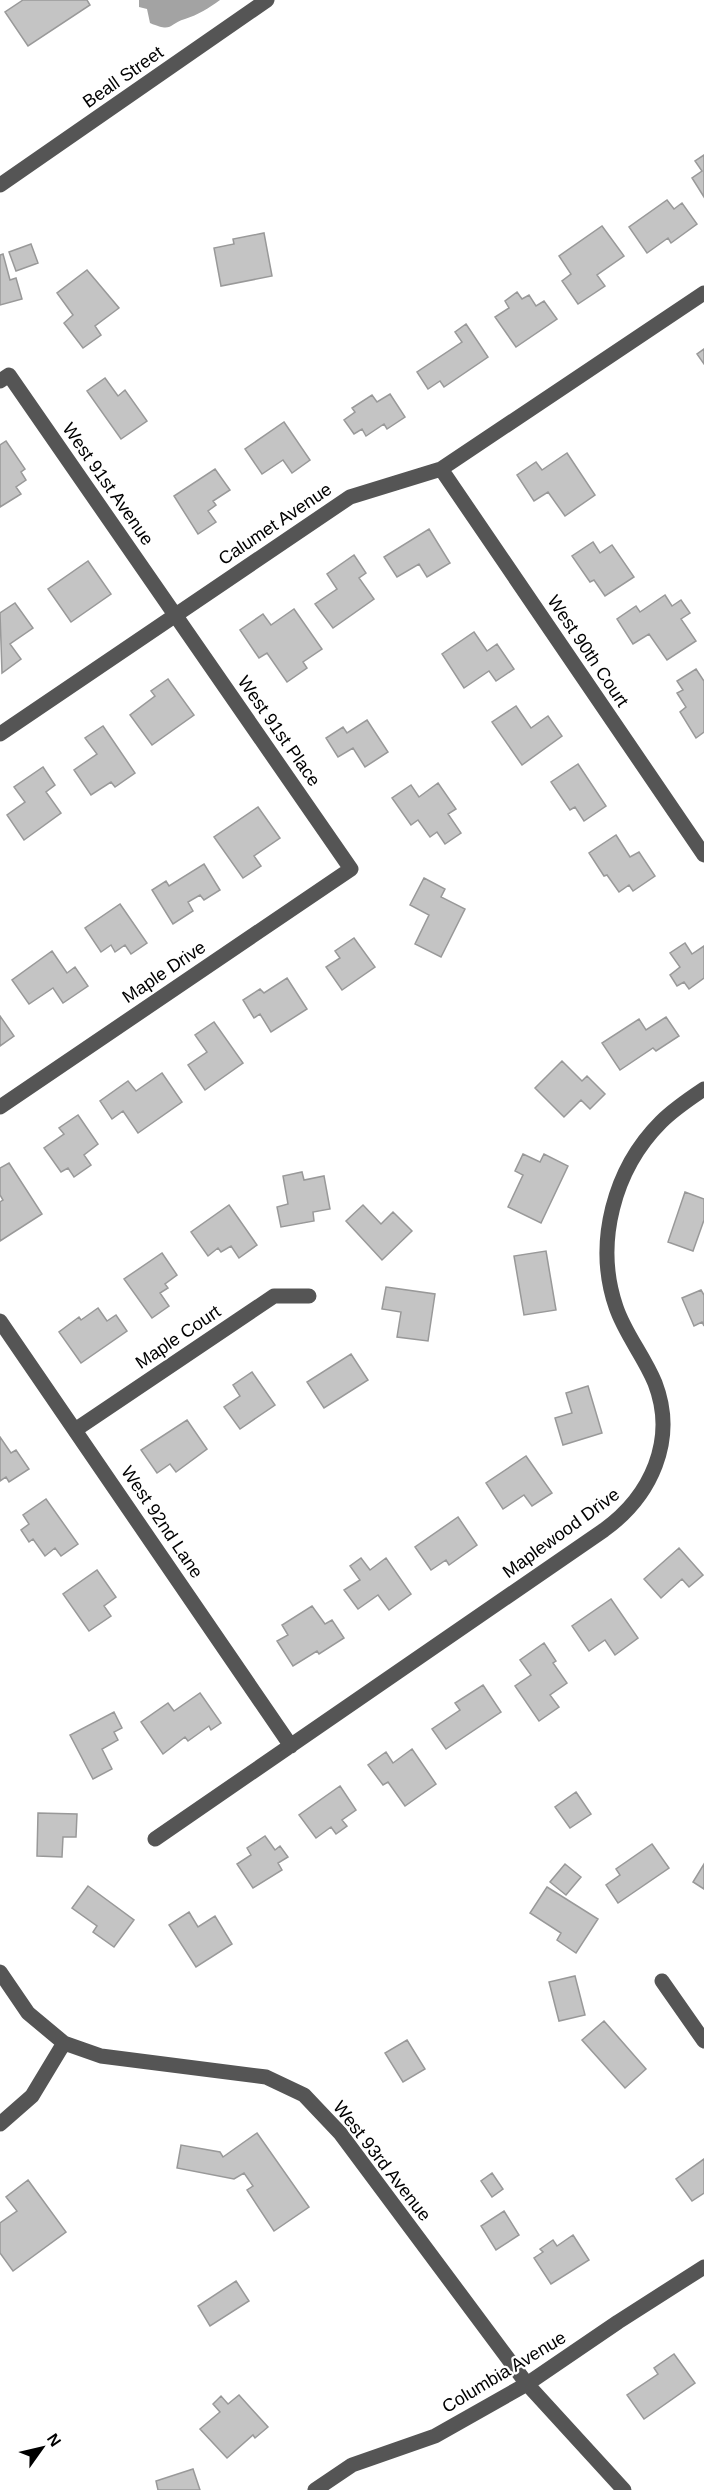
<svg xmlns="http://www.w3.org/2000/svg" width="704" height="2490" font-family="Helvetica,sans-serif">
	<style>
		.water { fill: #a3a3a3 }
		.building { fill: #c4c4c4; stroke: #999; stroke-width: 1.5 }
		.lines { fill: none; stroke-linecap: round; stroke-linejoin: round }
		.minor { stroke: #555; stroke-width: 15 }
		.labels { text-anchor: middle; stroke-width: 4.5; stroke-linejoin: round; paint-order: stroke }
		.street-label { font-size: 18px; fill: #000; stroke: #fff }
	</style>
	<rect width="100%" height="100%" fill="#fff"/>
	<!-- water -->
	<path class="water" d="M139,0h81c-11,8 -22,15 -35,19 -17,5 -12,14 -35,4l-3,-14 -8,-2z"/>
	<!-- building -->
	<path class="building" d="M23,0h64l3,5 -62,41 -23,-34z
		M704,155v42l-12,-19 10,-7 -7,-10z
		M667,200l7,9 8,-6 15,21 -26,19 -3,-5 -21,15 -18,-26z
		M602,226l22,30 -27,19 8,11 -27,18 -16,-23 9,-7 -12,-18z
		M264,233l8,43 -51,10 -7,-38 20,-4 -1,-5z
		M31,244l7,19 -22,8 -7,-19z
		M3,254l7,26 6,-2 6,21 -22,6v-50z
		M87,270l32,38 -24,18 6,9 -18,13 -19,-25 9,-8 -16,-22z
		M517,292l5,7 7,-4 7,11 8,-5 13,18 -41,28 -21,-30 14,-9 -4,-7z
		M466,324l22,33 -44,30 -4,-6 -12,8 -11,-17 45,-30 -7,-10z
		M704,349v15l-7,-10z
		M105,378l13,18 7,-6 22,31 -26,18 -34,-48z
		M390,394l15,23 -18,12 -3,-5 -18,12 -4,-7 -8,5 -10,-14 11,-8 -3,-4 20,-13 5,7z
		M284,422l26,38 -18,13 -9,-13 -21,14 -17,-25z
		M6,441l19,28 -4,3 5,8 -10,7 5,7 -21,13v-62z
		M567,453l28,42 -30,21 -17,-24 -14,9 -17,-26 19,-13 6,8z
		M215,469l15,21 -17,11 3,4 -8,6 8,11 -18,12 -24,-38z
		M429,529l21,34 -23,14 -8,-13 -22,13 -13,-20z
		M593,542l7,11 12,-8 22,32 -29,19 -11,-16 -4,2 -18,-26z
		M354,555l12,18 -7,5 15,21 -41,29 -18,-24 22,-15 -10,-15z
		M88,561l23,33 -40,28 -23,-33z
		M665,595l7,11 9,-6 9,13 -9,6 15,22 -29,19 -18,-26 -16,10 -16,-25 19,-13 4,6z
		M15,603l18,25 -23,16 11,15 -19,14 -2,-60z
		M294,609l28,40 -19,13 4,6 -20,14 -20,-29 -8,5 -19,-28 23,-16 8,11z
		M474,632l13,19 10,-7 17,25 -18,12 -7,-10 -25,17 -22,-34z
		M696,669l8,12v51l-8,6 -16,-26 6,-5 -9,-14 6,-3 -6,-9z
		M168,679l26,36 -42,30 -22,-30 25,-19 -4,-5z
		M516,706l15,22 17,-12 14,20 -40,29 -30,-43z
		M367,720l21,32 -23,15 -12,-19 -15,9 -12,-19 17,-11 4,6z
		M103,726l32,47 -20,14 -4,-5 -20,13 -17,-25 23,-16 -12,-16z
		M578,764l28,42 -22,15 -9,-14 -5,3 -19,-28z
		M43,767l12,18 -9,7 15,21 -37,27 -17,-25 18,-13 -11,-15z
		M438,783l18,26 -8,5 13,19 -16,11 -8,-12 -7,5 -12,-17 -7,5 -19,-27 19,-13 8,12z
		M258,807l22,31 -26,18 7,10 -18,12 -29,-41z
		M616,835l14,22 9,-5 16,24 -22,15 -4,-6 -10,7 -12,-17 -3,1 -15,-23z
		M204,864l16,26 -16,10 -4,-5 -12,7 5,9 -20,13 -21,-34 14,-9 3,5z
		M424,878l21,11 -4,8 24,12 -24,48 -26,-13 14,-29 -19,-10z
		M120,904l27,39 -16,11 -6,-9 -10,7 -4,-7 -10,7 -16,-24z
		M354,938l21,29 -33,23 -16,-23 14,-9 -5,-7z
		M685,943l7,11 12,-8v32l-15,11 -5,-7 -7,4 -7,-11 10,-8 -10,-14z
		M52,951l15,22 8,-6 13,19 -25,17 -10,-15 -24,16 -17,-24z
		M287,978l20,31 -36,23 -11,-18 -6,4 -11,-18 17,-11 4,4z
		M0,1016l14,20 -14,10z
		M666,1017l13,19 -23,15 -3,-3 -33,22 -18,-27 37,-24 7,11z
		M214,1022l29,41 -38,27 -17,-25 19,-13 -12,-17z
		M562,1061l20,20 5,-5 18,18 -15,15 -9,-9 -17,17 -29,-29z
		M162,1073l20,29 -44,31 -15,-22 -11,8 -12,-18 28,-20 8,10z
		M78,1115l20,29 -14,11 7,10 -17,12 -6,-9 -7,4 -17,-24 20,-14 -5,-6z
		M523,1154l17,8 4,-8 24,12 -27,57 -33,-16 15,-32 -8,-4z
		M9,1163l33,51 -42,27v-39l3,-2 -3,-5v-27z
		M302,1172l2,8 20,-4 6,33 -17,3 1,9 -33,6 -4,-20 11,-3 -5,-28z
		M685,1192l19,7v21l-11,31 -25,-9z
		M229,1205l28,40 -18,13 -8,-12 -10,6 -3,-4 -10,8 -17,-24z
		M363,1205l18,19 12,-12 19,19 -30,29 -36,-39z
		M546,1251l10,59 -32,5 -10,-59z
		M162,1253l15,22 -12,9 3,4 -8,5 9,13 -17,12 -28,-39z
		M386,1287l49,7 -7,47 -31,-4 4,-25 -19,-3z
		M701,1290l3,5v31l-2,-4 -8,4 -12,-28z
		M98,1308l9,13 9,-6 11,16 -46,32 -22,-31 20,-15 2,3z
		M351,1354l17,26 -44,28 -17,-26z
		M252,1372l23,33 -35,24 -16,-22 16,-11 -7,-11z
		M588,1386l14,47 -39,12 -8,-27 17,-5 -6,-20z
		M187,1420l20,29 -31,23 -6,-8 -13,9 -16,-23z
		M0,1437l11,16 5,-3 13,19 -20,13 -3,-5 -6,4z
		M526,1456l26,37 -20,13 -8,-11 -21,14 -17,-26z
		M46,1499l32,45 -17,12 -6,-8 -10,8 -12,-17 -4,3 -8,-12 8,-6 -6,-9z
		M458,1517l19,28 -28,20 -3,-5 -15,10 -16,-23z
		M679,1548l24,27 -14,12 -7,-8 -21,19 -17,-19z
		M361,1558l9,12 16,-12 25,36 -22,16 -11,-15 -20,14 -14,-19 16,-10 -10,-14z
		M97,1570l19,27 -12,9 7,10 -22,15 -26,-37z
		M611,1599l27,39 -23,17 -10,-15 -16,11 -17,-25z
		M312,1606l13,18 7,-4 12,18 -25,16 -2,-3 -24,15 -16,-25 11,-6 -6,-10z
		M544,1643l12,18 -3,2 14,20 -17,12 9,12 -20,14 -24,-35 16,-11 -11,-15z
		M483,1685l18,27 -55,37 -14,-20 28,-19 -5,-7z
		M200,1693l21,30 -10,7 -2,-4 -21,15 -3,-4 -22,17 -22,-32 27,-19 6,8z
		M114,1712l8,16 -8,4 4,8 -16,9 10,20 -19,10 -23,-44z
		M412,1749l24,35 -31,22 -17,-24 -5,3 -15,-20 18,-13 7,11z
		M340,1786l16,24 -14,10 5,6 -11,8 -5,-7 -15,11 -17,-23z
		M576,1792l15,22 -21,14 -15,-21z
		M38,1813l39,1 -1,23h-13l-1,20 -25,-1z
		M265,1836l10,14 5,-4 8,11 -10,6 4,7 -29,18 -16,-24 14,-9 -4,-7z
		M652,1844l17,24 -51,35 -12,-18 14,-10 -4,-6z
		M565,1864l16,13 -15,18 -16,-13z
		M704,1864v25l-11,-7z
		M88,1886l46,34 -20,27 -21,-15 4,-6 -25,-18z
		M547,1887l51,32 -22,34 -19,-13 4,-7 -31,-20z
		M189,1912l9,15 17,-11 17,28 -36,23 -27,-42z
		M575,1976l10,39 -26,6 -10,-39z
		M604,2021l42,48 -21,19 -43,-48z
		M407,2040l18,29 -22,13 -18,-29z
		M257,2133l52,74 -35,24 -27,-41 6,-4 -9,-13 -10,6 -57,-11 4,-23 39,7 3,5z
		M704,2159v34l-12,8 -16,-22z
		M492,2173l11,16 -11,8 -11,-16z
		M28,2180l38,52 -53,39 -13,-18v-30l17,-12 -11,-14z
		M504,2211l15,24 -23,15 -15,-24z
		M573,2235l16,25 -38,24 -17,-26 9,-6 -3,-3 13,-9 4,6z
		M236,2281l13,20 -39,25 -12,-20z
		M674,2354l21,29 -51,36 -17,-24 31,-21 -4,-6z
		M239,2395l29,32 -13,11 -2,-3 -26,23 -27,-29 20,-17 -7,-8 8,-8 7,8z
		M193,2469l7,21h-42l-2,-9z"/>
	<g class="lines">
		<!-- minor -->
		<path class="minor" d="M0,185l267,-185
			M0,381l9,-6 342,494 -351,238
			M441,469l263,386
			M0,734l350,-237 91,-28 263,-176
			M0,1321l291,425
			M75,1430l199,-134h35
			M155,1839l449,-309c47,-34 73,-90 51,-147 -11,-27 -30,-49 -39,-76 -22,-64 -2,-138 45,-185 13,-13 28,-23 43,-33
			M0,1972l28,41 36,30 37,13 165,21 38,18 36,38 187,251 97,106
			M662,1981l42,60
			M0,2124l32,-28 32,-53
			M315,2490l37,-25 83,-29 92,-52 91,-62 86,-55"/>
	</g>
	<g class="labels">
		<!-- street labels -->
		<g class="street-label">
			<text transform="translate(123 77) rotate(-35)" y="6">Beall Street</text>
			<text transform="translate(108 484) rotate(55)" y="6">West 91st Avenue</text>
			<text transform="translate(275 524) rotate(-34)" y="6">Calumet Avenue</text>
			<text transform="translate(588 651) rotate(56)" y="6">West 90th Court</text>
			<text transform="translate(279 731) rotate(55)" y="6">West 91st Place</text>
			<text transform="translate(164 972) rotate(-34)" y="6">Maple Drive</text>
			<text transform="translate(178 1337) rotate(-34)" y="6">Maple Court</text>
			<text transform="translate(162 1522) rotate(56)" y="6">West 92nd Lane</text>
			<text transform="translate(561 1533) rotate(-36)" y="6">Maplewood Drive</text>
			<text transform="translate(382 2161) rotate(52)" y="6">West 93rd Avenue</text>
			<text transform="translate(504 2372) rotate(-31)" y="6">Columbia Avenue</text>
		</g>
	</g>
	<!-- north arrow -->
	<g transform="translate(42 2448) rotate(56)" stroke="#ffffff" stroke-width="4.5" paint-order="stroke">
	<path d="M0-4.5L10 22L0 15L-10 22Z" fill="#000000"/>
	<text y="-9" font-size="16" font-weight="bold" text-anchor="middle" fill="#000000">N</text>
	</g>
</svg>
